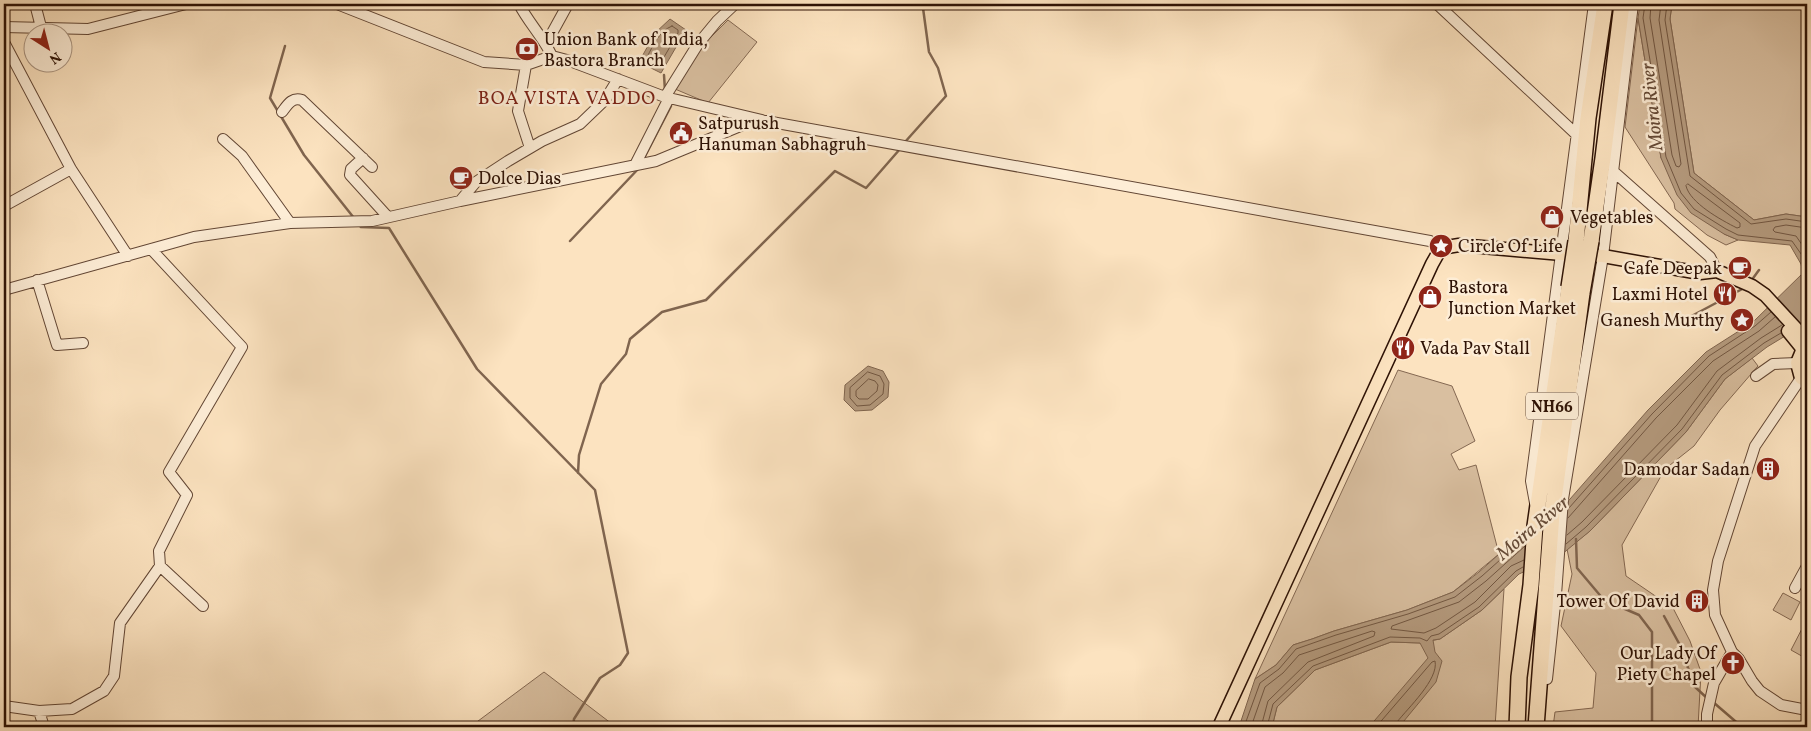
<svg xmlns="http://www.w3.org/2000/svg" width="1811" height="731" font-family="Vollkorn,serif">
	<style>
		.green { fill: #d9bfa0; stroke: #846852 }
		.water { fill: #b69c80; stroke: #80654f }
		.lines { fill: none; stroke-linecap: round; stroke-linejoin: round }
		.shore { stroke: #725742; stroke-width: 1 }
		.stream { stroke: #80654f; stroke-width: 2.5 }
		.minor-casing { stroke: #624634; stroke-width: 12 }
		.major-casing { stroke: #2e1205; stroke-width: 15 }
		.highway-casing { stroke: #2e1205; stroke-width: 18 }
		.minor { stroke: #fdedd6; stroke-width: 10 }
		.major { stroke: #fce3c0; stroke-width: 12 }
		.highway { stroke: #fce3c0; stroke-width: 15 }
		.highway-bridge-casing { stroke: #2e1205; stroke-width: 18; stroke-linecap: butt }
		.highway-bridge { stroke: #fce3c0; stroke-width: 15 }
		.labels { text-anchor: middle; stroke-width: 5; stroke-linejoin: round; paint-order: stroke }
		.shield { fill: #fdedd6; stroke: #6c5444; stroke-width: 1 }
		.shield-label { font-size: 16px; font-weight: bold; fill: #2e1205 }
		.poi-label { font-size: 18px; fill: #2e1205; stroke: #fdedd6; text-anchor: start }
		.neighbourhood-label { font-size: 19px; letter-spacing: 1px; fill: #7a1f14; stroke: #fdedd6 }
		.water-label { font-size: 19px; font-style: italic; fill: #644936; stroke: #fdedd6 }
	</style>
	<rect width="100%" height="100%" fill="#fce3c0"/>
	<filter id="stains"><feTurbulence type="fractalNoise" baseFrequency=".004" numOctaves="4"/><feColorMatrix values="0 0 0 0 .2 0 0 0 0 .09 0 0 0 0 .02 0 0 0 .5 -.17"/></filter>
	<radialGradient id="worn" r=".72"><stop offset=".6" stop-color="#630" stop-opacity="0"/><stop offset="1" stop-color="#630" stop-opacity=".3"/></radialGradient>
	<!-- green -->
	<path class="green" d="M1672,4h135v213l-21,-3 -32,6 -60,-47 -24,-154z
		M1638,18l23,140 63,76 14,6 -12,5 -19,-10 -32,-26 -1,-6 -49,-76z
		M728,20l29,22 -49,61 -33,-14 28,-44z
		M1752,358l6,8 -38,44 -26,36 -29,23 -43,76 4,31 47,32 17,33 11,31 -3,55h-145l2,-15 38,-4 3,-35 -35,-47 11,-52 -5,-25 23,-18 96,-99 39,-53z
		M1398,370l54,16 23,55 -24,13 8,16 17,-5 23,89 -46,38 -46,18 -73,21 -22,8 -19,6 -17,20 -21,14z
		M1504,589l-9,138h-223l5,-20 38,-37 76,-28 29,1 20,-4 42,-29z
		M1783,593l17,9 -9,18 -18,-10z
		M1807,619v40l-16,-9z
		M544,672l72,55h-146z"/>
	<!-- water -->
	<path class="water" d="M1640,4h32l-2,15 24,154 60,47 32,-6 21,3v104l-12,9 -28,17 -42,32 -39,53 -96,99 -29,24 -42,19 -37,36 -42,29 -7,1 2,12 7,9 -6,21 -37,45h-30l59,-69 -8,-15 -29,-1 -76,28 -38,37 -5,20h-33l16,-48 21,-14 17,-20 19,-6 22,-8 73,-21 46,-18 26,-20 37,-33 25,-14 22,-18 85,-97 58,-58 47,-30 50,-49 -2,-9 -11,-19 -52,-5 -14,-6 -33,-21 -14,-18 -16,-37 -23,-140z
		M670,19l16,11 -25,43 -22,-11 16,-29z
		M868,366l15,5 6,11 -1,15 -16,13 -17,1 -11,-11 1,-15z"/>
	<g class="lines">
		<!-- shore -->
		<path class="shore" d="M1645,4l-2,14 23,139 15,36 13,16 32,20 12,6 54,6 14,20 1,6
			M1651,4l-1,14 22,137 4,11 3,1 2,-3 -22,-144 2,-16
			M1667,4l-2,16 25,156 61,48 35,-5 21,3
			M672,26l6,4v3l-18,31 -2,1 -10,-5 -1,-3c6,-11 12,-26 25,-31z
			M1688,184l52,39v4l-3,1c-16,-8 -47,-25 -51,-42z
			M1807,228l-21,-3 -11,2 -2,3 2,2 21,4 11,16
			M868,372l12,4 4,8 -1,10 -13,11 -13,1 -7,-8v-10z
			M869,379l6,2 3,4 -1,6 -9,8h-9l-3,-3v-5z
			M1569,508l83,-94 57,-58 46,-30 16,-14
			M1568,518l88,-100 57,-57 46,-30 16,-14
			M1567,535l15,-13 95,-97 40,-54 44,-33 21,-13
			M1566,544l20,-17 96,-98 40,-54 42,-32 17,-10
			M1524,560l-13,6 -36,36 -39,26 -12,5 -33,-4 1,-3 67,-24 27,-21 39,-35
			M1244,727l16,-44 19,-14 17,-20 40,-14 72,-21 47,-17 27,-21 37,-33 6,-4
			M1251,727l14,-40 18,-14 16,-18 73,-24 3,1 -1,4 -66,26 -40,39 -7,26
			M1267,727l6,-23 40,-38 77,-29 30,1 7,3 4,-5 8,-2 40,-27 37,-36 7,-4
			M1376,727l56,-65 3,-1c4,18 -27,47 -38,61l-1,5"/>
		<!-- stream -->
		<path class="stream" d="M285,46l-15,52 34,57 50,63
			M664,75l1,16
			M905,142l41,-46 -8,-28 -9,-16 -6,-44 -4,-4
			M643,160l28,-54 -1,-3
			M359,225l2,2 28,1 88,141 118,121 33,163 -8,12 -20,13 -26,41 -1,8
			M570,241l70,-74
			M1751,281l8,-11
			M1686,319l60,-32
			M578,473l1,-18 22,-71 25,-30 4,-15 32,-27 44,-12 129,-129 31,17 34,-39
			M1576,539l1,29 27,32 35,15 13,17v95
			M1664,616l17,31 13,39 14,13
			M1713,702l29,25"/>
		<!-- minor casing -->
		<g class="minor-casing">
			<path id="minor" d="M35,4l6,23
				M337,4l147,58 42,3 26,-9 15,4 98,37 97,23
				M519,4c9,18 24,33 33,52
				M1437,4l140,131
				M4,27l84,2 98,-25
				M4,42l67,127 57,87
				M546,44l22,-40
				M526,65l-8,46 12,37
				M665,97l33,-53 19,-23 18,-17
				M282,112c6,-8 10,-15 20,-12l70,67
				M223,139l19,17 48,67
				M363,158l-12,11 -1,6 38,42
				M635,165l34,-67
				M1613,171l97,86 7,14
				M460,201l16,-19 32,-21 34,-20 38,-17 25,-24 13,-21
				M4,206l67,-37
				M37,280l20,65 26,-2
				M4,290l190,-53 96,-14 82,-2 88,-20 196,-40 87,-36 23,-4 664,120 11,7
				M1756,376l17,-12 24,-1
				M1801,378l-46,68 -37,115 -5,29 2,25 17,37 7,7 13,22 8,10 21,14 26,5
				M1535,503l-4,-22 63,-477
				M160,566l43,40
				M1795,588l12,-22
				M1547,679l9,-84 7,-96 40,-243 30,-252
				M4,706l35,5 33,-2 32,-18 10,-15 6,-53 40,-57 -1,-15 28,-56 -18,-23 73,-125 -91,-98
				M39,711l5,16
				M1707,727v-13l7,-31 18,-31"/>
		</g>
		<!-- major casing -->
		<g class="major-casing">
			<path id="major" d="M1788,331l13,16 1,4 -5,12 4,15 6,4
				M1219,727l213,-463 9,-16 18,-3 103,9 41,2 97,17 17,-2 35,15 13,9 37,40 5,3"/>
		</g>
		<!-- highway casing -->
		<g class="highway-casing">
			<path id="highway" d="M1576,241l12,-123 17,-114
				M1591,241l12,-83 19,-154
				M1517,727l2,-50 12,-92 4,-59 34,-239
				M1536,727l16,-213 30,-221"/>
		</g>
		<!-- minor -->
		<use href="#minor" class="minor"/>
		<!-- major -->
		<use href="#major" class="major"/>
		<!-- highway -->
		<use href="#highway" class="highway"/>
		<!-- highway-bridge casing -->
		<g class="highway-bridge-casing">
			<path id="highway-bridge" d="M1569,287l7,-46
				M1582,293l9,-52"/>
		</g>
		<!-- highway-bridge -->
		<use href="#highway-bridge" class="highway-bridge"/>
	</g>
	<!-- icons -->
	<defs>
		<g id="bank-disc" transform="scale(1.25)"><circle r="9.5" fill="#8f2418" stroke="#fdedd6"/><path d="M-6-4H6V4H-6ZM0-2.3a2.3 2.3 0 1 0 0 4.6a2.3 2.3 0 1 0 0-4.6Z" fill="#fff"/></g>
		<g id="civic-disc" transform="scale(1.25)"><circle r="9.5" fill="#8f2418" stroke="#fdedd6"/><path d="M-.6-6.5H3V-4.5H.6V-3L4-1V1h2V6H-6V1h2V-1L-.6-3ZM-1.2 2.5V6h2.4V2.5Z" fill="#fff"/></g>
		<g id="cafe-disc" transform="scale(1.25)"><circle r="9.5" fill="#8f2418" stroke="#fdedd6"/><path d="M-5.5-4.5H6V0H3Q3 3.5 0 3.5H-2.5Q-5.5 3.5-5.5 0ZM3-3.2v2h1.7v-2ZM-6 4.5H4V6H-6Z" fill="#fff"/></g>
		<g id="shop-disc" transform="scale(1.25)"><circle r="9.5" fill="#8f2418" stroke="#fdedd6"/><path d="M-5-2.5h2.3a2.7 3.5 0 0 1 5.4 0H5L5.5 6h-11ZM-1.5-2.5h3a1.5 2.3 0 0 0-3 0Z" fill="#fff"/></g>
		<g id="sight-disc" transform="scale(1.25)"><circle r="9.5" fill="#8f2418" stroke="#fdedd6"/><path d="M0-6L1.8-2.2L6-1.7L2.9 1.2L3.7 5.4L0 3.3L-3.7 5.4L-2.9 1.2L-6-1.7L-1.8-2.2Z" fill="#fff"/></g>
		<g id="restaurant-disc" transform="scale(1.25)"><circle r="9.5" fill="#8f2418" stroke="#fdedd6"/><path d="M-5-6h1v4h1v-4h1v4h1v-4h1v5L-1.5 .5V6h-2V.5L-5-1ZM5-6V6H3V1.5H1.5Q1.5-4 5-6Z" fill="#fff"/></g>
		<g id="building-disc" transform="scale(1.25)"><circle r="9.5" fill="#8f2418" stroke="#fdedd6"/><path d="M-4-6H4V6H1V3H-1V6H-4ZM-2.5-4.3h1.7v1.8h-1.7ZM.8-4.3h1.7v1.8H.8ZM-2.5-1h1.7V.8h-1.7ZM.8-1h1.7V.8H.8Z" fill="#fff"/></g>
		<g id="church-disc" transform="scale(1.25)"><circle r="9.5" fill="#8f2418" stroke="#fdedd6"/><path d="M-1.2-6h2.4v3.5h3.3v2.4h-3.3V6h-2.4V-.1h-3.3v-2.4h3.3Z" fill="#fff"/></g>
	</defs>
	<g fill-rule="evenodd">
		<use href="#bank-disc" x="527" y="49"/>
		<use href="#civic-disc" x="681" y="133"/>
		<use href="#cafe-disc" x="461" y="178"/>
		<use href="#shop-disc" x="1552" y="217"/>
		<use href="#sight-disc" x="1441" y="246"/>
		<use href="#cafe-disc" x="1740" y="268"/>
		<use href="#restaurant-disc" x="1725" y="294"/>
		<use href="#shop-disc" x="1430" y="297"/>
		<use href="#sight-disc" x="1742" y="320"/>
		<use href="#restaurant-disc" x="1403" y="348"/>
		<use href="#building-disc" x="1768" y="469"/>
		<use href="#building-disc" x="1697" y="601"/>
		<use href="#church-disc" x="1733" y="663"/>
	</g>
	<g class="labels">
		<!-- shield labels -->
		<rect class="shield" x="1526" y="392.5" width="52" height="27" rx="4"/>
		<g class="shield-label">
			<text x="1552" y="412">NH66</text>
		</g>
		<!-- poi labels -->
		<g class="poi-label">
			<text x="544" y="45">Union Bank of India,<tspan x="544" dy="21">Bastora Branch</tspan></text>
			<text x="698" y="129">Satpurush<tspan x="698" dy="21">Hanuman Sabhagruh</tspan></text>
			<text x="478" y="184">Dolce Dias</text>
			<text x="1570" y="223">Vegetables</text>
			<text x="1458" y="252">Circle Of Life</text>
			<text x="1722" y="274" text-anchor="end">Cafe Deepak</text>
			<text x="1448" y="293">Bastora<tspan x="1448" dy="21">Junction Market</tspan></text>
			<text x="1708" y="300" text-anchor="end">Laxmi Hotel</text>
			<text x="1724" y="326" text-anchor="end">Ganesh Murthy</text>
			<text x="1420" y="354">Vada Pav Stall</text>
			<text x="1750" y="475" text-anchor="end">Damodar Sadan</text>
			<text x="1680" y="607" text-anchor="end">Tower Of David</text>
			<text x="1716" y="659" text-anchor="end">Our Lady Of<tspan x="1716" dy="21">Piety Chapel</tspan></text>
		</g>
		<!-- neighbourhood labels -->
		<g class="neighbourhood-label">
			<text x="567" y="104">BOA VISTA VADDO</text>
		</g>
		<!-- water labels -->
		<g class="water-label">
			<text transform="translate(1651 107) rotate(-96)" y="7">Moira River</text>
			<text transform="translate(1532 527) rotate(-40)" y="7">Moira River</text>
		</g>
	</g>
	<!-- margin -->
	<rect width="1811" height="731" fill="none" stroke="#fce3c0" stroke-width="20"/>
	<rect x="5" y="5" width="1801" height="721" fill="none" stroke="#2e1205" stroke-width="2.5"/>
	<rect x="10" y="10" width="1791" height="711" fill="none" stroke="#2e1205"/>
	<!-- north arrow -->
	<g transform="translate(48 48) rotate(144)"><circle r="24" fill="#fdedd6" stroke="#aa9582"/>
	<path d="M0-4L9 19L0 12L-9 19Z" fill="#8f2418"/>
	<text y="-8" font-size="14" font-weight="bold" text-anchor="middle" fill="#2e1205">N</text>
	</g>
	<rect width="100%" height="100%" filter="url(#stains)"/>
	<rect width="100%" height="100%" fill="url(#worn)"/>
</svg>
